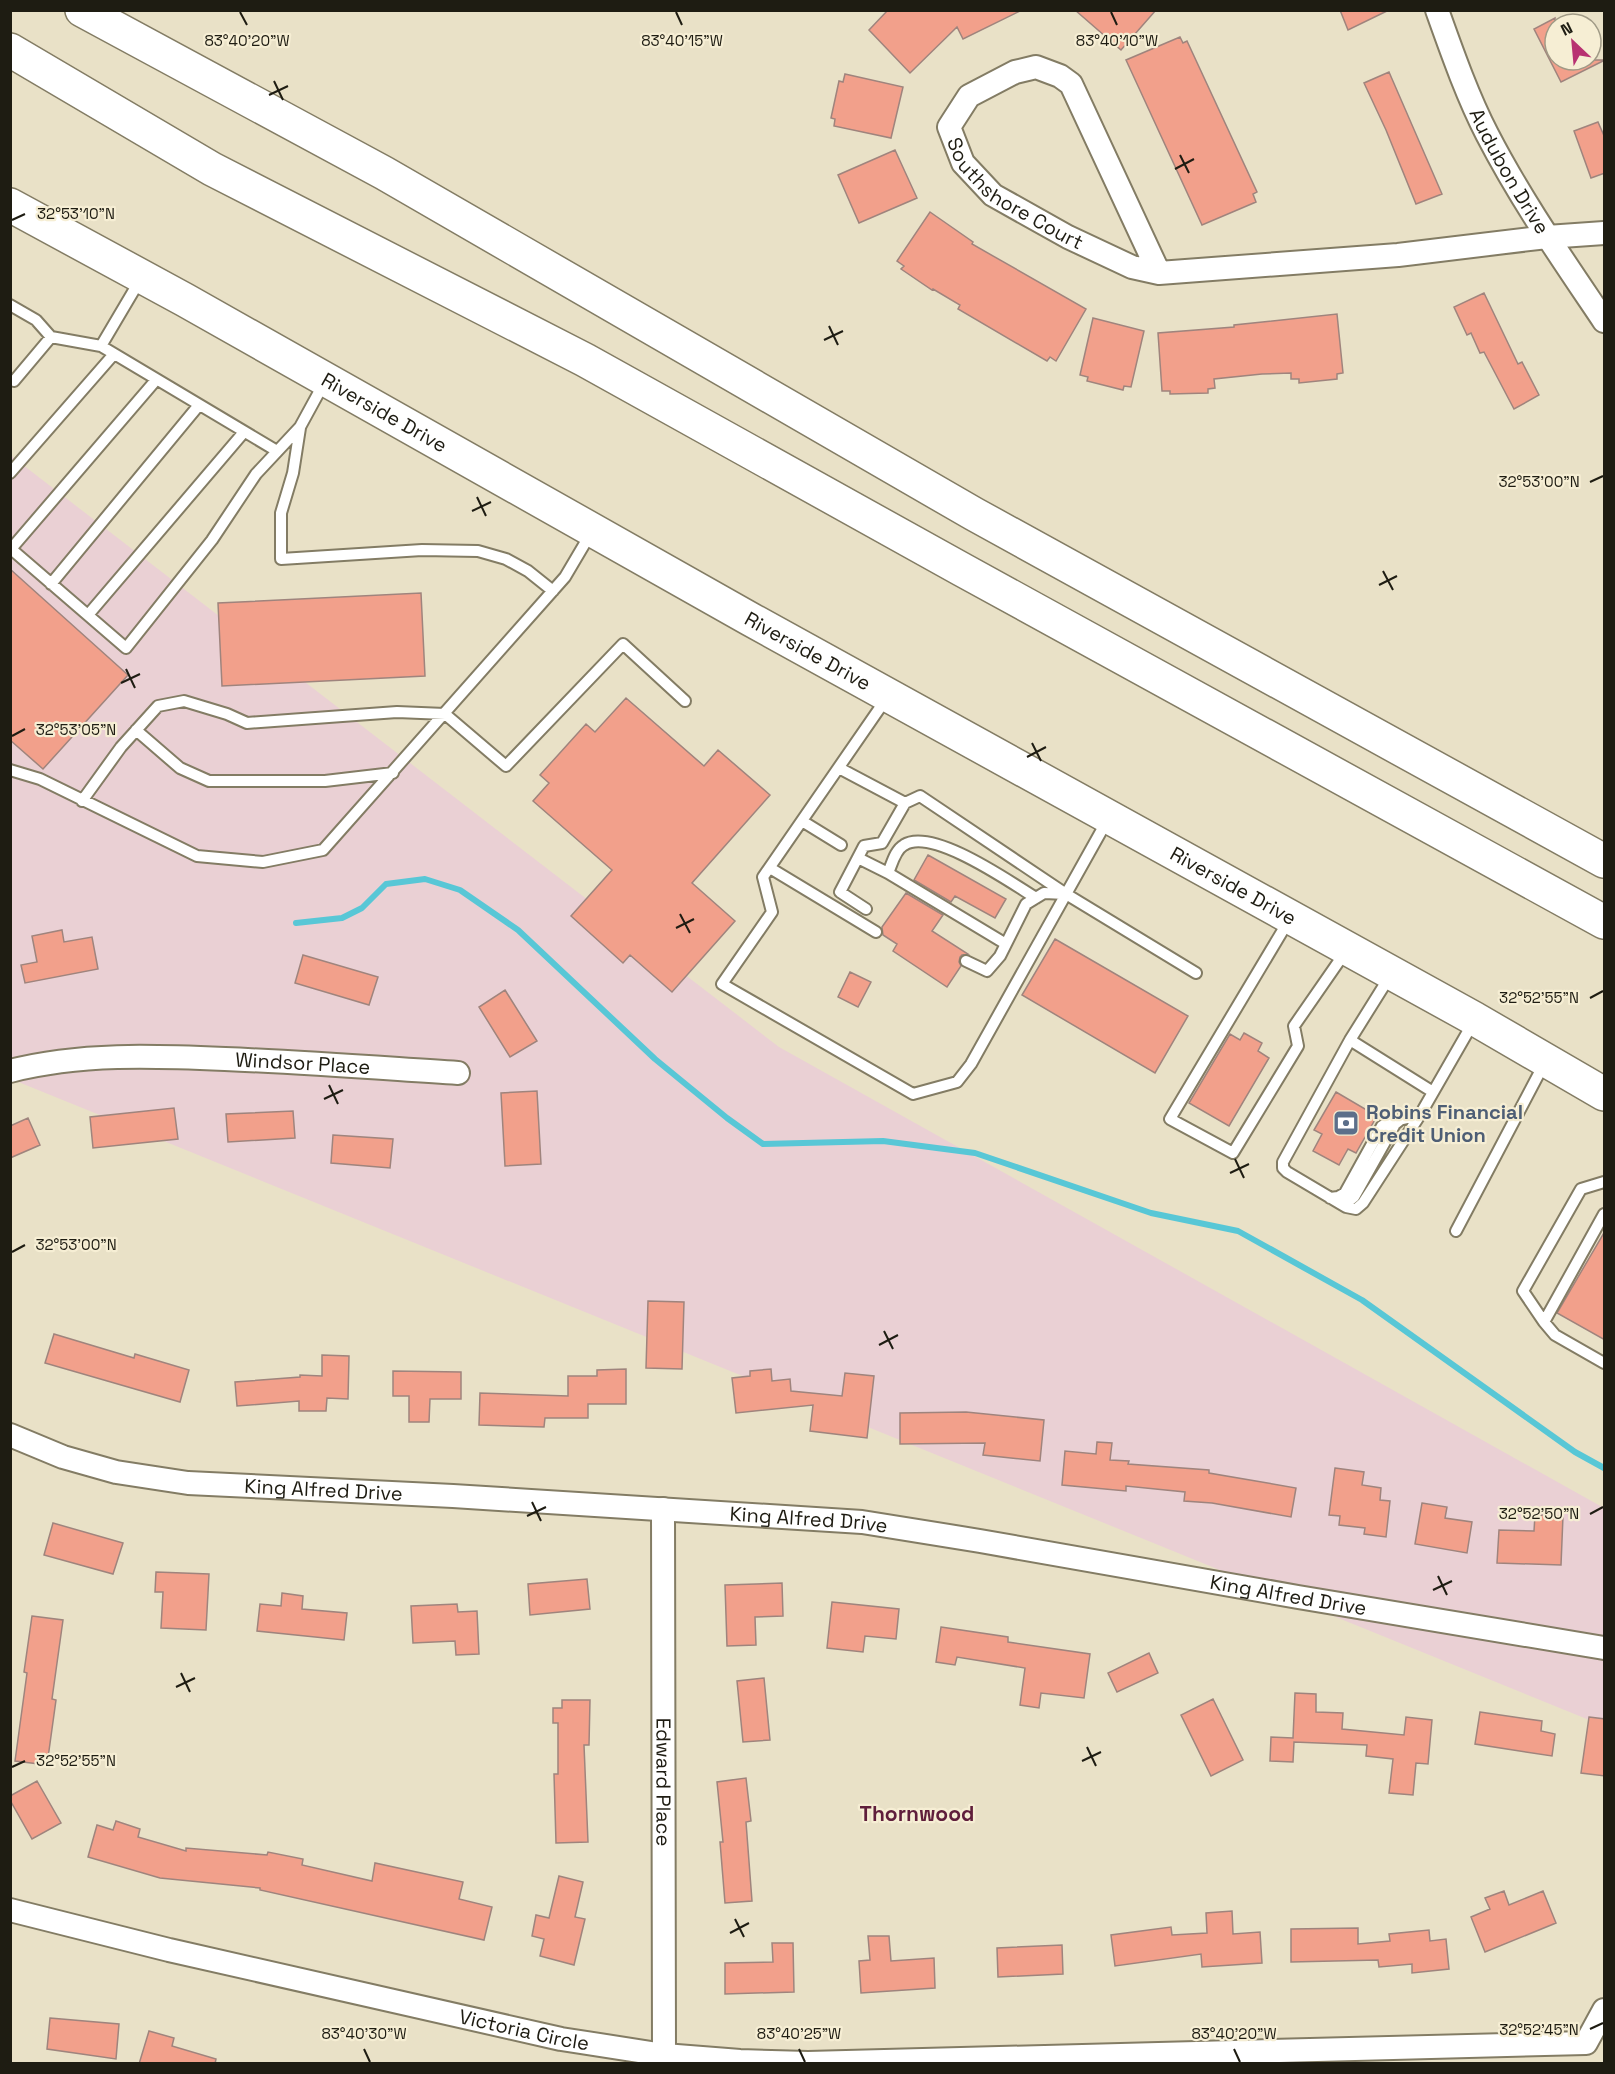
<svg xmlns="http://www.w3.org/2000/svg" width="1615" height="2074" font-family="'Space Grotesk',sans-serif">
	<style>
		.commercial { fill: #ead0d4 }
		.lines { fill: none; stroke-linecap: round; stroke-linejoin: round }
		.stream { stroke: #58c7d6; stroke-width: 6 }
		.building { fill: #f2a08b; stroke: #9f847d; stroke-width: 1.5 }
		.lane-casing { stroke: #837c64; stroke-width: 14 }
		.street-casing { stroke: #837c64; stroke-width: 26 }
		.primary-casing { stroke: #837c64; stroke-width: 36 }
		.highway-casing { stroke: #837c64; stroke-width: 36 }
		.lane { stroke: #fff; stroke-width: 10 }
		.street { stroke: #fff; stroke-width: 22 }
		.primary { stroke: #fff; stroke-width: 33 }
		.highway { stroke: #fff; stroke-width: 33 }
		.ticks { fill: none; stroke: #1e1c12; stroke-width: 2 }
		.labels { text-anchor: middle; stroke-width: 4.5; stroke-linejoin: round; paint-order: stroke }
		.street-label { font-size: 20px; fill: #1e1c12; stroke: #f6eed4 }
		.service-label { font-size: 20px; font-weight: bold; fill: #4e5e75; stroke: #f6eed4; text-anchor: start }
		.neighbourhood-label { font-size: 21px; font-weight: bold; fill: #5f1e3b; stroke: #f6eed4 }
		.ticks-label { font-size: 15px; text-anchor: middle; fill: #1e1c12; stroke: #f6eed4; stroke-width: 4.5; stroke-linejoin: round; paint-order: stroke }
	</style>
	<rect width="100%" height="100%" fill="#e9e1c7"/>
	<!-- commercial -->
	<path class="commercial" d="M10,455l769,592 825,461v218l-1593,-647z"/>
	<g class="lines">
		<!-- stream -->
		<path class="stream" d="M296,923l46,-5 20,-10 24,-24 39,-5 35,11 58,40 137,129 72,59 36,26 120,-3 92,12 176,60 87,18 124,69 213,152 29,16"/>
	</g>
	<!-- building -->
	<path class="building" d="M888,10h134l-59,29 -6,-12 -47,46 -41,-43z
		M1075,10h81l-35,40z
		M1340,10h49l-41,20z
		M1555,18v42h50l-44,22 -27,-53z
		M1180,37l3,6 4,-2 70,151 -4,2 3,8 -54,23 -76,-165z
		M1389,72l53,122 -26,10 -30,-74 -22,-47z
		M845,74l58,13 -12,51 -57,-12 1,-7 -4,-1 8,-37 4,1z
		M1598,122l7,16v35l-14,5 -17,-47z
		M895,150l22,48 -58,25 -21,-48z
		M930,212l43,30 -1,2 114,65 -30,52 -6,-4 -3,4 -89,-52 2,-4 -27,-16 -1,1 -31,-21 3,-3 -7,-5z
		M1484,293l34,71 4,-2 17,33 -25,14 -30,-57 -4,1 -9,-20 -4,2 -13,-28z
		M1337,314l6,59 -6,1v5l-38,4v-4h-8v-6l-29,1 -48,5 1,9 -7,1v4l-38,1v-3h-8l-4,-58 76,-6v-2z
		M1093,318l51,13 -13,56 -7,-1 -1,4 -36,-9 1,-4 -8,-2z
		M10,569l118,106 -85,94 -33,-29z
		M421,593l4,83 -203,10 -4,-83z
		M626,698l78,68 14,-16 52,45 -78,88 43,38 -63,71 -42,-37 -7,8 -52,-47 41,-46 -79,-69 16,-18 -9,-8 46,-51 9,8z
		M928,855l78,44 -11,19 -40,-22 -4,6 -37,-22z
		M906,893l37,22 -11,16 36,23 -6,1 -2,2 -1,5 2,4 -14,21 -54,-36 4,-7 -14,-9 -1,-8z
		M62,930l2,12 28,-5 6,32 -73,14 -4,-18 16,-3 -5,-26z
		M1055,939l133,77 -33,57 -133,-78z
		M303,955l75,22 -9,28 -74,-22z
		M850,972l21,10 -13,25 -20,-10z
		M505,990l32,51 -27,16 -31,-50z
		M1244,1033l18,10 -4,8 11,7 -40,68 -40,-23 41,-69 10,6z
		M537,1091l4,73 -36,2 -4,-73z
		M1336,1092l41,24 -21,37 -8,-4 -9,16 -26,-14 9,-17 -8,-4z
		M174,1108l4,31 -85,9 -3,-31z
		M293,1111l2,27 -67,4 -2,-28z
		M28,1118l12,27 -30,13v-32z
		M333,1135l60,4 -3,29 -59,-5z
		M1605,1231v109l-48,-27z
		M648,1301l36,1 -2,67 -36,-1z
		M54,1334l80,24 1,-4 54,16 -9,32 -135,-39z
		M322,1355l27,1 -1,43 -21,-1 -1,13h-27v-10l-62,5 -2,-24 65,-5v-2l22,1z
		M626,1369v35h-38v14h-43l-1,9 -65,-2 1,-32 88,3v-20h29v-6z
		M771,1369l1,12 18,-2 1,12 51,5 3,-23 29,3 -7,62 -57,-7 3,-26 -77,8 -4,-35 18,-2v-5z
		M393,1371l68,1v27h-31l-1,23h-20v-26h-16z
		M966,1412l78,8 -4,41 -57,-6 2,-12 -85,1v-31z
		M1097,1442l15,1 -2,17 19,1 -1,3 81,6v3l87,15 -5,29 -79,-14 -28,-2 1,-9 -59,-6v5l-64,-6 3,-34 31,3z
		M1335,1468l29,4 -2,13 19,3 -1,12 10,1 -4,36 -22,-3 1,-6 -26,-3 1,-9 -11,-1z
		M1422,1503l25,4 -2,11 27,4 -5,31 -52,-9z
		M1535,1515l28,1 -2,49 -64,-2 2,-33 35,1z
		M53,1523l70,20 -10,31 -69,-19z
		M156,1572l53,2 -3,56 -45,-2 2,-36h-8z
		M587,1579l3,30 -60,6 -2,-31z
		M782,1583l1,33 -28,1 1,28 -29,1 -2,-61z
		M282,1593l21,3 -1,13 45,4 -3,27 -87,-9 3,-27 21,2z
		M832,1602l67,7 -3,30 -31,-3 -2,16 -36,-4z
		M457,1604l1,8 19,-1 2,43 -23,1 -1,-14 -42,2 -2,-37z
		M32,1616l31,4 -11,79 4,1 -9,65 -32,-4 12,-88 -3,-1z
		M941,1627l67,10v5l82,12 -6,44 -43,-5 -2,15 -19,-3 5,-37 -68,-11 -2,8 -19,-3z
		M1149,1653l9,20 -41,19 -9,-19z
		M764,1678l6,62 -27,2 -6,-61z
		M1295,1693l21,1v18l27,1 -1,16 62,6 2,-18 26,3 -4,44 -12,-1 -3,32 -24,-2 4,-34 -27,-3 1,-11 -73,-3 -1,20 -23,-1 1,-24 22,1z
		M1213,1699l30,61 -32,16 -30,-61z
		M562,1700h28l-1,45h-5l4,97 -32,1 -2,-69h4v-51h-5v-15h9z
		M1480,1712l62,9 -1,10 14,3 -3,22 -77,-12z
		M1589,1717l16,2v57l-24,-3z
		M746,1778l5,43 -5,1 6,79 -27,2 -5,-61h3l-6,-60z
		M37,1781l24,42 -29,16 -22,-39v-4z
		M116,1821l24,8 -2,8 48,14v-3l81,7 1,-3 35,7 -1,6 70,16 3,-18 88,19 -4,17 33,8 -8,33 -224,-50v-2l-100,-10 -72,-21 9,-32 16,5z
		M559,1876l24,6 -8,35 10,2 -11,46 -34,-9 4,-17 -12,-3 4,-21 13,3z
		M1504,1891l5,14 34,-14 13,32 -71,29 -14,-35 19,-8 -5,-11z
		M1232,1911l1,23 27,-2 2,31 -60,4 -1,-13 -86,12 -4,-31 60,-8 1,8 35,-2 -1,-20z
		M1358,1928v16l32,-3 -1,-7 40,-4 1,11 16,-2 3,30 -37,4v-9l-33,3 -1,-7 -87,2v-33z
		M868,1936h21l2,25 43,-3 1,30 -74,5 -2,-32 11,-1z
		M772,1943h21l1,49 -69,2v-31l48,-1z
		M1062,1945l1,29 -65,3 -1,-29z
		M50,2018l69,6 -3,35 -69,-10z
		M149,2031l25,7 -2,8 44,13 -1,5h-76z"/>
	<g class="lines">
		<!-- lane casing -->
		<g class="lane-casing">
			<path id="lane" d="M10,305l26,15 15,17 50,9 39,-66
				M101,346l176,105
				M14,381l37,-44
				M300,428l-7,45 -12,40v46l141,-9 56,1 28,8 22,12 25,20
				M10,473l104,-119
				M10,548l116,100 86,-108 44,-66 44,-47 24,-44
				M11,549l145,-169
				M51,584l148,-179
				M88,615l156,-183
				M886,699l-123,178 9,35 -50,72 191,110 44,-12 14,-18 137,-245
				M136,730l44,38 29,13h116l68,-8
				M839,768l66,35
				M10,770l30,9 157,77 66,6 60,-12 242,-273 26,-44
				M82,801l39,-54 37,-41 26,-5 43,13 20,9 150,-11 48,2 61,52 117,-122 62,57
				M802,821l39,24
				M858,858l30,15 118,71
				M770,868l106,64
				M888,873c4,-9 7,-23 16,-28 28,-18 106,37 132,53
				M866,909l-26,-17 24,-46 18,-3 23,-40 15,-7 146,98 130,79
				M1289,920l-119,199 63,34 65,-107 -4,-20 52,-75
				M966,961l21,10 13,-15 26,-52 18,-11 22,1
				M1390,976l-40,64 -67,122v6l4,4 59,35 10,2 7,-6 57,-88 54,-94
				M1350,1040l83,52
				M1330,1198l8,-1 7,-4 37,-67 7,-4 31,-7
				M1341,1204l7,-2 6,-5 41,-73 5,-4
				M1604,1214l-60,108 11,13 49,28
				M1456,1231l88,-167
				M1544,1322l-21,-31 58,-102 23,-7"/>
		</g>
		<!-- street casing -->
		<g class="street-casing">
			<g id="street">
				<path id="s1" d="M1437,10c15,42 30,85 50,124 34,66 76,126 117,187"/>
				<path id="s2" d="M1159,273l-88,-189 -11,-8 -24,-9 -21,5 -46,24 -20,31 14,36 30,32 75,42 64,30 27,6 239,-18 149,-18 57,-4"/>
				<path id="s3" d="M10,1071c70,-18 144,-15 215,-12 77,3 155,9 233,14"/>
				<path id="s4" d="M10,1435l53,22 53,15 72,11 265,13 409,26 118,19 318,56 306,51"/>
				<path id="s5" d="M663,1509l1,546"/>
				<path id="s6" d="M10,1910l159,40 392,89 103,16 76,6 68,2 778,-20 18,-33"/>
			</g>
		</g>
		<!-- primary casing -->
		<g class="primary-casing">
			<g id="primary">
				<path id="s7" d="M10,205l175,95 565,319 725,400 129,75"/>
			</g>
		</g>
		<!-- highway casing -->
		<g class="highway-casing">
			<path id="highway" d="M82,10l302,163 590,341 630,347
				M10,50l202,119 373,191 376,209 643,353"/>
		</g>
		<!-- lane -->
		<use href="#lane" class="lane"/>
		<!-- street -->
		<use href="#street" class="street"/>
		<!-- primary -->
		<use href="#primary" class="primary"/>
		<!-- highway -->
		<use href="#highway" class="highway"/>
	</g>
	<!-- ticks -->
	<path class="ticks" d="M240,12l7,13M676,12l6,13M1111,12l6,13M274,81l9,19M269,95l19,-9M1180,155l9,18M1175,169l19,-10M12,220l13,-6M829,326l9,19M824,340l19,-9M1590,482l13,-6M477,497l9,19M472,511l19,-9M1383,571l10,19M1379,585l18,-9M126,669l9,19M121,683l19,-9M12,736l13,-7M1032,743l9,18M1027,757l19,-10M680,914l10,19M676,928l18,-9M1590,998l13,-7M329,1085l9,19M324,1099l19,-9M1235,1159l9,19M1230,1173l19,-9M12,1252l13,-7M884,1331l9,18M879,1345l19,-10M532,1502l9,19M1590,1514l13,-7M527,1516l19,-9M1438,1576l9,19M1433,1590l19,-9M181,1673l9,19M176,1687l19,-9M1087,1747l9,19M1082,1761l19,-9M12,1767l13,-6M735,1919l9,18M730,1933l19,-10M1590,2029l13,-6M364,2049l6,13M799,2049l6,13M1234,2049l6,13"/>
	<!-- icons -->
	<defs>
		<g id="bank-square" transform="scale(1.35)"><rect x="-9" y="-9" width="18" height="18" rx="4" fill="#5c6f8a" stroke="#f6eed4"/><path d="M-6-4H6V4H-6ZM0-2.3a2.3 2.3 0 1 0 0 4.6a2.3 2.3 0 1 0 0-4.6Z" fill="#fff"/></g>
	</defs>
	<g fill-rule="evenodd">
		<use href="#bank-square" x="1346" y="1123"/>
	</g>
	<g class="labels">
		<!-- street labels -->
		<g class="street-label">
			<text dy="7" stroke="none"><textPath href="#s1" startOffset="177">Audubon Drive</textPath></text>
			<text dy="7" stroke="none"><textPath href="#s2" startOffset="456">Southshore Court</textPath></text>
			<text dy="7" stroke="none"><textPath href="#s7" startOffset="428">Riverside Drive</textPath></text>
			<text dy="7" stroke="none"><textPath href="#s7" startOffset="914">Riverside Drive</textPath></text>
			<text dy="7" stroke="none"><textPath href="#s7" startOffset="1400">Riverside Drive</textPath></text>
			<text dy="7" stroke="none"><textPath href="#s3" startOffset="294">Windsor Place</textPath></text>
			<text dy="7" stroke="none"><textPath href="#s4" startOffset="321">King Alfred Drive</textPath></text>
			<text dy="7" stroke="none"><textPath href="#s4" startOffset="807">King Alfred Drive</textPath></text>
			<text dy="7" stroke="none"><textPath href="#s4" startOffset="1293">King Alfred Drive</textPath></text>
			<text dy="7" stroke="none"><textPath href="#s5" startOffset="273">Edward Place</textPath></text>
			<text dy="7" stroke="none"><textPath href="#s6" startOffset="528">Victoria Circle</textPath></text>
		</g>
		<!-- service labels -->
		<g class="service-label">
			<text x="1366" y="1119">Robins Financial<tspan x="1366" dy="23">Credit Union</tspan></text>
		</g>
		<!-- neighbourhood labels -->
		<g class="neighbourhood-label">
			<text x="917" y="1821">Thornwood</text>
		</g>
	</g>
	<g class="ticks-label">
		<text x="247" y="46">83°40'20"W</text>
		<text x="682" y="46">83°40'15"W</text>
		<text x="1117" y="46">83°40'10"W</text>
		<text x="76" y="219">32°53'10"N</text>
		<text x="1539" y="487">32°53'00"N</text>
		<text x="76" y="735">32°53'05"N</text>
		<text x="1539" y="1003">32°52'55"N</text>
		<text x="76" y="1250">32°53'00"N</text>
		<text x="1539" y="1519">32°52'50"N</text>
		<text x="76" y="1766">32°52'55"N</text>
		<text x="1539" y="2035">32°52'45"N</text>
		<text x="364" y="2039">83°40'30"W</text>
		<text x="799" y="2039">83°40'25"W</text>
		<text x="1234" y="2039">83°40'20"W</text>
	</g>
	<!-- border -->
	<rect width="1615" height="2074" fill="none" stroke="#1e1c12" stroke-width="24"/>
	<!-- north arrow -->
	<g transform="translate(1573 42) rotate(334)"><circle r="28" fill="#f6eed4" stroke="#a09a86" stroke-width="1.5"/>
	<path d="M0-4.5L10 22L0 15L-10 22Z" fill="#b83171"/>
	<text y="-9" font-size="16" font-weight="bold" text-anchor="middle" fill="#1e1c12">N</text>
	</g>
</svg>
